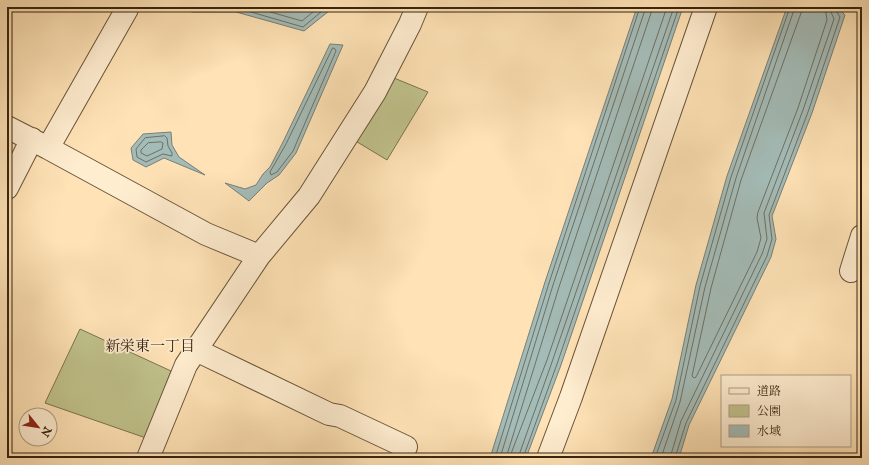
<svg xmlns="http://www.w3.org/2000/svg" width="869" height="465" font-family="'IM FELL English','Noto Serif JP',serif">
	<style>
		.green { fill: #c1c38d; stroke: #7c744f }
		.water { fill: #a4bcb8; stroke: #797f75 }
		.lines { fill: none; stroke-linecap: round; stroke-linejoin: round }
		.shore { stroke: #6e7064; stroke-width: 1 }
		.minor-casing { stroke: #6a543a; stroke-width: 24 }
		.minor { stroke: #ffedd0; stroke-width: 22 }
		.labels { text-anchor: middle; stroke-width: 3.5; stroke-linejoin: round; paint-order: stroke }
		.neighbourhood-label { font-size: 15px; fill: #382411; stroke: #ffedd0 }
	</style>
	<rect width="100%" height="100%" fill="#ffe3b6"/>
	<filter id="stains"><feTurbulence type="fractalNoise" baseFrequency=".005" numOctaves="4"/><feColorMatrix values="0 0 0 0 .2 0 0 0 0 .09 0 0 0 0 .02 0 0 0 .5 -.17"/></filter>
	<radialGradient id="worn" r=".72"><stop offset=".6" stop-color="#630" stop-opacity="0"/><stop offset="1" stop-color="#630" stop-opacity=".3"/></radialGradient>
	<!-- green -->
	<path class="green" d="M394,78l34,14 -41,68 -33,-20z
		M80,329l91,42 -25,67 -101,-35z"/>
	<!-- water -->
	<path class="water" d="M159,7h175l-30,24 -68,-19h-43z
		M637,7h46l-122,358 -35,93h-36l55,-176z
		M787,7h53v3l5,5 -33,98 -40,103 4,23 -5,18 -82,168 -10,33h-28l21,-59 24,-114 31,-109z
		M330,44l13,1 -47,108 -17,22 -12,8 -18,18 -24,-18 20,6 11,-4 7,-11 7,-7 13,-25z
		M171,132l1,13 7,12 26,18 -41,-17 -18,9 -13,-7 -2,-12 12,-14z"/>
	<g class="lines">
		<!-- shore -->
		<path class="shore" d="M188,7l49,1 66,19 24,-20
			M253,7l49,14 17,-14
			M801,7v6l-60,167 -30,108 -19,88 2,2 2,-1 61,-125 4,-14 -4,-20 1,-6 40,-104 29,-88 -2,-13
			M333,48l2,1 1,2 -43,100 -16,21 -6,3 -1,-3 16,-28z
			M165,136l2,2 1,8 4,7v3l-9,-2 -17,8 -9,-5 -1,-8 9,-11z
			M161,142l2,1 -1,6 -15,7 -6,-3v-3l7,-7z
			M495,458l54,-175 91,-276
			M500,458l53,-173 93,-278
			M506,458l53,-171 92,-274 1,-6
			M511,458l1,-7 35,-91 120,-353
			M518,458l34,-96 122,-355
			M523,458l34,-94 122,-357
			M655,458l21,-58 24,-114 31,-109 59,-170
			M661,458l19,-56 25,-115 31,-109 59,-171
			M670,458l11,-37 81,-167 5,-15 -3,-26 39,-103 31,-91 -3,-7v-5
			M675,458l11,-35 81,-167 5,-17 -3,-24 39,-103 32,-95 -4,-6v-4"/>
		<!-- minor casing -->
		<g class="minor-casing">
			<path id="minor" d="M7,127l41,21 158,86 53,22
				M48,148l79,-139
				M7,188l25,-49
				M851,271l11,-35
				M196,350l133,64 11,2 66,31
				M148,458l38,-93 73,-109 50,-60 66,-104 35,-68 7,-17
				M548,458l23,-61 135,-390"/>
		</g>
		<!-- minor -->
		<use href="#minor" class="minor"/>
	</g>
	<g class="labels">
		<!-- neighbourhood labels -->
		<g class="neighbourhood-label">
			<text x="150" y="351">新栄東一丁目</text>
		</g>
	</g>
	<!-- margin -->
	<rect width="869" height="465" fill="none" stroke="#ffe3b6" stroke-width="24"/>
	<rect x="8" y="8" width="853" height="449" fill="none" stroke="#382411" stroke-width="2"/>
	<rect x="12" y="12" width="845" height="441" fill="none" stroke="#382411"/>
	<!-- legend -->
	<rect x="721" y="375" width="130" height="72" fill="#ffedd0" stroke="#af9d84"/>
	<rect x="729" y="388" width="20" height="6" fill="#ffedd0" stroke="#af9d84"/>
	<text x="757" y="395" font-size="12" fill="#382411">道路</text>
	<rect x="729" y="405" width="20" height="12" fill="#c1c38d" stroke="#af9d84"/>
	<text x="757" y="415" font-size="12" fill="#382411">公園</text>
	<rect x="729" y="425" width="20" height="12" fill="#a4bcb8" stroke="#af9d84"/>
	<text x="757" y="435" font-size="12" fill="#382411">水域</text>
	<!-- north arrow -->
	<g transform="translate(38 427) rotate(120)"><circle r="19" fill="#ffedd0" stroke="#af9d84"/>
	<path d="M0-3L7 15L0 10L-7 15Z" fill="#8f2418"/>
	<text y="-6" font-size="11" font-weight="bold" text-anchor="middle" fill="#382411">N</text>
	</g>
	<rect width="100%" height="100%" filter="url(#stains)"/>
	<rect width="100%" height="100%" fill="url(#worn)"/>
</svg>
